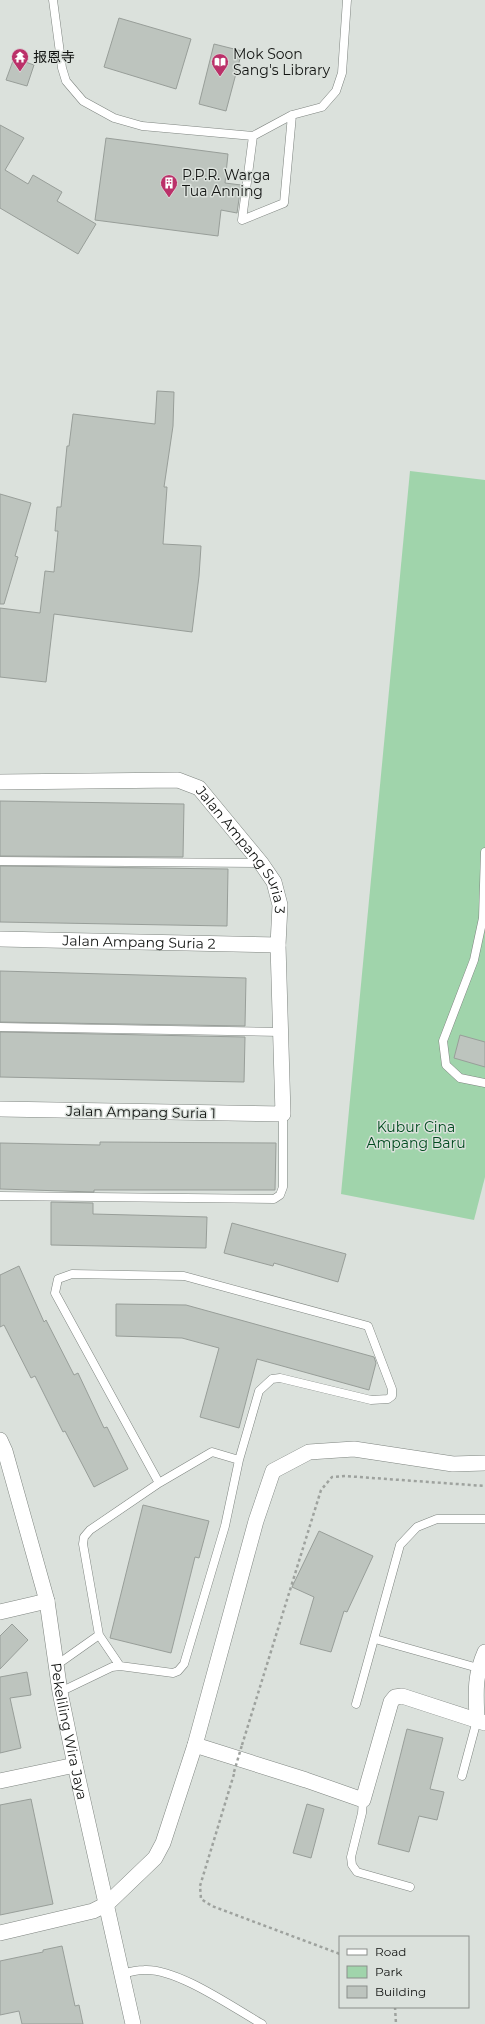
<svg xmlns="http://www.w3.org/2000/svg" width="485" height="2024" font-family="Montserrat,'Noto Sans SC',sans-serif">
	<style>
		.green { fill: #a0d4ab }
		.building { fill: #bdc4be; stroke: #989e99 }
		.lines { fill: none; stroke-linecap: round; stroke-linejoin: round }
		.service-casing { stroke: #7f8580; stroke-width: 9 }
		.minor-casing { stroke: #7f8580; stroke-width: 16 }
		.path { stroke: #9ea29e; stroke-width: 2.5; stroke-dasharray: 3 3; stroke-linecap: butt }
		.service { stroke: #fff; stroke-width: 8 }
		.minor { stroke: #fff; stroke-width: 15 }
		.path-bridge { stroke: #9ea29e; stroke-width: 2.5; stroke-dasharray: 3 3; stroke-linecap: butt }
		.labels { text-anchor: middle; stroke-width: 3; stroke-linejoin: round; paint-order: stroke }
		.poi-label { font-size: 14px; fill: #121412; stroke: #dbe1dc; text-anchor: start }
		.street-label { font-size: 14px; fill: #121412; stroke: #dbe1dc }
		.park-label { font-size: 14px; fill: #004b1f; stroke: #dbe1dc }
	</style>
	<rect width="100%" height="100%" fill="#dbe1dc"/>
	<!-- green -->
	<path class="green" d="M410,471l75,9v697l-11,43 -133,-26z"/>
	<!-- building -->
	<path class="building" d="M119,18l72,21 -15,50 -72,-22z
		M214,44l28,7 -16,60 -27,-7z
		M14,58l20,7 -7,21 -21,-6z
		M0,125l24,13 -19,32 23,14 5,-9 29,17 -5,9 39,23 -18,30 -78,-46z
		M106,138l122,16 -3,29 16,2 -4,28 -16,-3 -3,26 -123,-16z
		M157,391l17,1 -1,34 -9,61h3l-4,57 38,2 -2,30 -7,56 -138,-18 -8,68 -46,-5v-69l40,5 5,-42 9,1 4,-41h-3l2,-24h4l6,-61h2l4,-32 82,10z
		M0,494l31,9 -16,53 3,1 -14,47h-4z
		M0,801l184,3 -1,53 -183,-1z
		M0,866l228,3 -1,57 -227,-4z
		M0,971l246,7 -1,48 -245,-4z
		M0,1032l245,5 -1,45 -244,-5z
		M460,1035l25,7v25l-31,-9z
		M100,1142l176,1 -1,47h-181v2l-94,-3v-46l100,2z
		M51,1202l42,1v11l114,3 -1,31 -155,-3z
		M232,1223l114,31 -8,28 -64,-19 -1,3 -49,-13z
		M19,1266l25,56 2,-2 28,55 4,-2 26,55 3,-1 21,42 -34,18 -29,-56 -2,1 -28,-56 -4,2 -27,-53 -4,2v-52z
		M116,1304l70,1 188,52 2,6 -7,27 -112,-31 -18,69 -39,-11 19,-69 -37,-10 -66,-2z
		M143,1505l66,16 -10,37 -4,-1 -24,96 -61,-15z
		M319,1531l54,25 -26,56 -3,-1 -13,41 -31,-8 14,-47 -22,-10z
		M12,1624l16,16 -28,29v-33z
		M27,1672l4,23 -21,3 11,50 -21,5v-76z
		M407,1729l36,9 -13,51 14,3 -7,28 -18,-4 -10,36 -31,-8z
		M31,1799l22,105 -53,11v-110z
		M307,1804l17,5 -13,49 -18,-5z
		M62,1946l13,60 4,-1 4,19h-61l-3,-13 -19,4v-54l43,-9v-2z"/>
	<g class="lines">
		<!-- service casing -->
		<g class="service-casing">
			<path id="service" d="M53,0l9,68 4,13 17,20 31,17 28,8 111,10 39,-21 30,-8 14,-16 6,-18 5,-73
				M253,136l-11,84 42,-17 8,-88
				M485,852l-2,66 -9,42 -31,81 3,24 14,13 25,5
				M0,861l261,2
				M0,1027l280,5
				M0,1196l274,3 6,-4 3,-8v-73
				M99,1635l21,31
				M375,1639l103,29
				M58,1664l41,-29 -16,-91 1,-7 6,-7 69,-47 53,-31 27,8
				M60,1692l52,-25 8,-1 53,7 5,-2 6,-7 41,-138 14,-66 20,-69 13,-12 8,-1 91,22 17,-1 4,-3v-7l-24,-63 -184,-50 -112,-2 -14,5 -3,14 104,190
				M356,1704l44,-159 17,-18 20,-8h48
				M462,1776l15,-56
				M363,1800l-1,13 -11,44 1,8 5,7 53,15
				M122,1974c7,-2 15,-4 22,-4 33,-2 88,37 118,54"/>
		</g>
		<!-- minor casing -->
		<g class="minor-casing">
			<g id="minor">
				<path id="s1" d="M0,782l178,-2 21,8 62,75 13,19 6,23 -2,40 5,169 -283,-5"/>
				<path id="s2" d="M0,939l278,6"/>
				<path id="s3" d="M0,1440l5,11 42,150 13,91 15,73 58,259"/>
				<path d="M0,1612l47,-11"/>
				<path d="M477,1720c-1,-26 -3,-43 8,-68"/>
				<path d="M195,1745l111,35 57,20 28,-98 4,-5 7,-1 83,27"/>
				<path d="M0,1781l75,-16"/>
				<path d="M0,1933l93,-22 14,-7 48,-46 8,-15 32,-98 61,-224 17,-50 36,-19 45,-3 99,15 32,-1"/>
			</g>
		</g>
		<!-- path -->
		<path class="path" d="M242,1745l79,-255 11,-13 13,-1 140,10
			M234,1774l-34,112 1,13 11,7 128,48
			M395,2007l1,17"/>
		<!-- service -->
		<use href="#service" class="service"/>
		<!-- minor -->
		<use href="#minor" class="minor"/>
		<!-- path-bridge -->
		<path class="path-bridge" d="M234,1772l8,-27"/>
	</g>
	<!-- icons -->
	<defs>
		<g id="temple-pin" transform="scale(0.9)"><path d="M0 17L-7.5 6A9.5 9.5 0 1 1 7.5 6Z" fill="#bb3069" stroke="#dbe1dc"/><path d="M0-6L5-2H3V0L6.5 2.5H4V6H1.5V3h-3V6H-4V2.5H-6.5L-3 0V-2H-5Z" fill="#fff"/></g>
		<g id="library-pin" transform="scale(0.9)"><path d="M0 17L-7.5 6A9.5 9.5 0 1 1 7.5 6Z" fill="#bb3069" stroke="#dbe1dc"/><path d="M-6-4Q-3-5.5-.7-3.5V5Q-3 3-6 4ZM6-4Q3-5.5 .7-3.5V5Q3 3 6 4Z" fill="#fff"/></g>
		<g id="building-pin" transform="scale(0.9)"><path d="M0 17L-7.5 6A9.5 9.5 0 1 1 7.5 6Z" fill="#bb3069" stroke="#dbe1dc"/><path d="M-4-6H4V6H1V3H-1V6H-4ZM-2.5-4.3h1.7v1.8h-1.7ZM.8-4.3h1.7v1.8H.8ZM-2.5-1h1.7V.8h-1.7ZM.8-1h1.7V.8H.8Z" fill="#fff"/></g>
	</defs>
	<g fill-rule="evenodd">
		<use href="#temple-pin" x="20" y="57"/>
		<use href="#library-pin" x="220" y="62"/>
		<use href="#building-pin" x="169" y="183"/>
	</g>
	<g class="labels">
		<!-- poi labels -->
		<g class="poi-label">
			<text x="233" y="59">Mok Soon<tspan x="233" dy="16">Sang's Library</tspan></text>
			<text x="33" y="62">报恩寺</text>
			<text x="182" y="180">P.P.R. Warga<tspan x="182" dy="16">Tua Anning</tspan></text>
		</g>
		<!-- street labels -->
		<g class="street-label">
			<text dy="5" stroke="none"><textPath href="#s1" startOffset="277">Jalan Ampang Suria 3</textPath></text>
			<text dy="5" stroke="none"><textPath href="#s2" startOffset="139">Jalan Ampang Suria 2</textPath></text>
			<text transform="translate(141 1112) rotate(1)" y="5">Jalan Ampang Suria 1</text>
			<text dy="5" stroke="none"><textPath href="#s3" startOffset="300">Pekeliling Wira Jaya</textPath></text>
		</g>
		<!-- park labels -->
		<g class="park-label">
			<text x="416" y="1132">Kubur Cina<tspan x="416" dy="16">Ampang Baru</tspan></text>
		</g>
	</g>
	<!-- legend -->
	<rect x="339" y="1936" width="130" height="72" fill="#dbe1dc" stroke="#8b8f8b"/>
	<rect x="347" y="1949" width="20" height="6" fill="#ffffff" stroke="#8b8f8b"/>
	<text x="375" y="1956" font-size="12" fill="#121412">Road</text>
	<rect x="347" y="1966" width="20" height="12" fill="#a0d4ab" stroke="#8b8f8b"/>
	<text x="375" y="1976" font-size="12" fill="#121412">Park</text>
	<rect x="347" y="1986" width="20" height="12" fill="#bdc4be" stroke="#8b8f8b"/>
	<text x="375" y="1996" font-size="12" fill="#121412">Building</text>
</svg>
